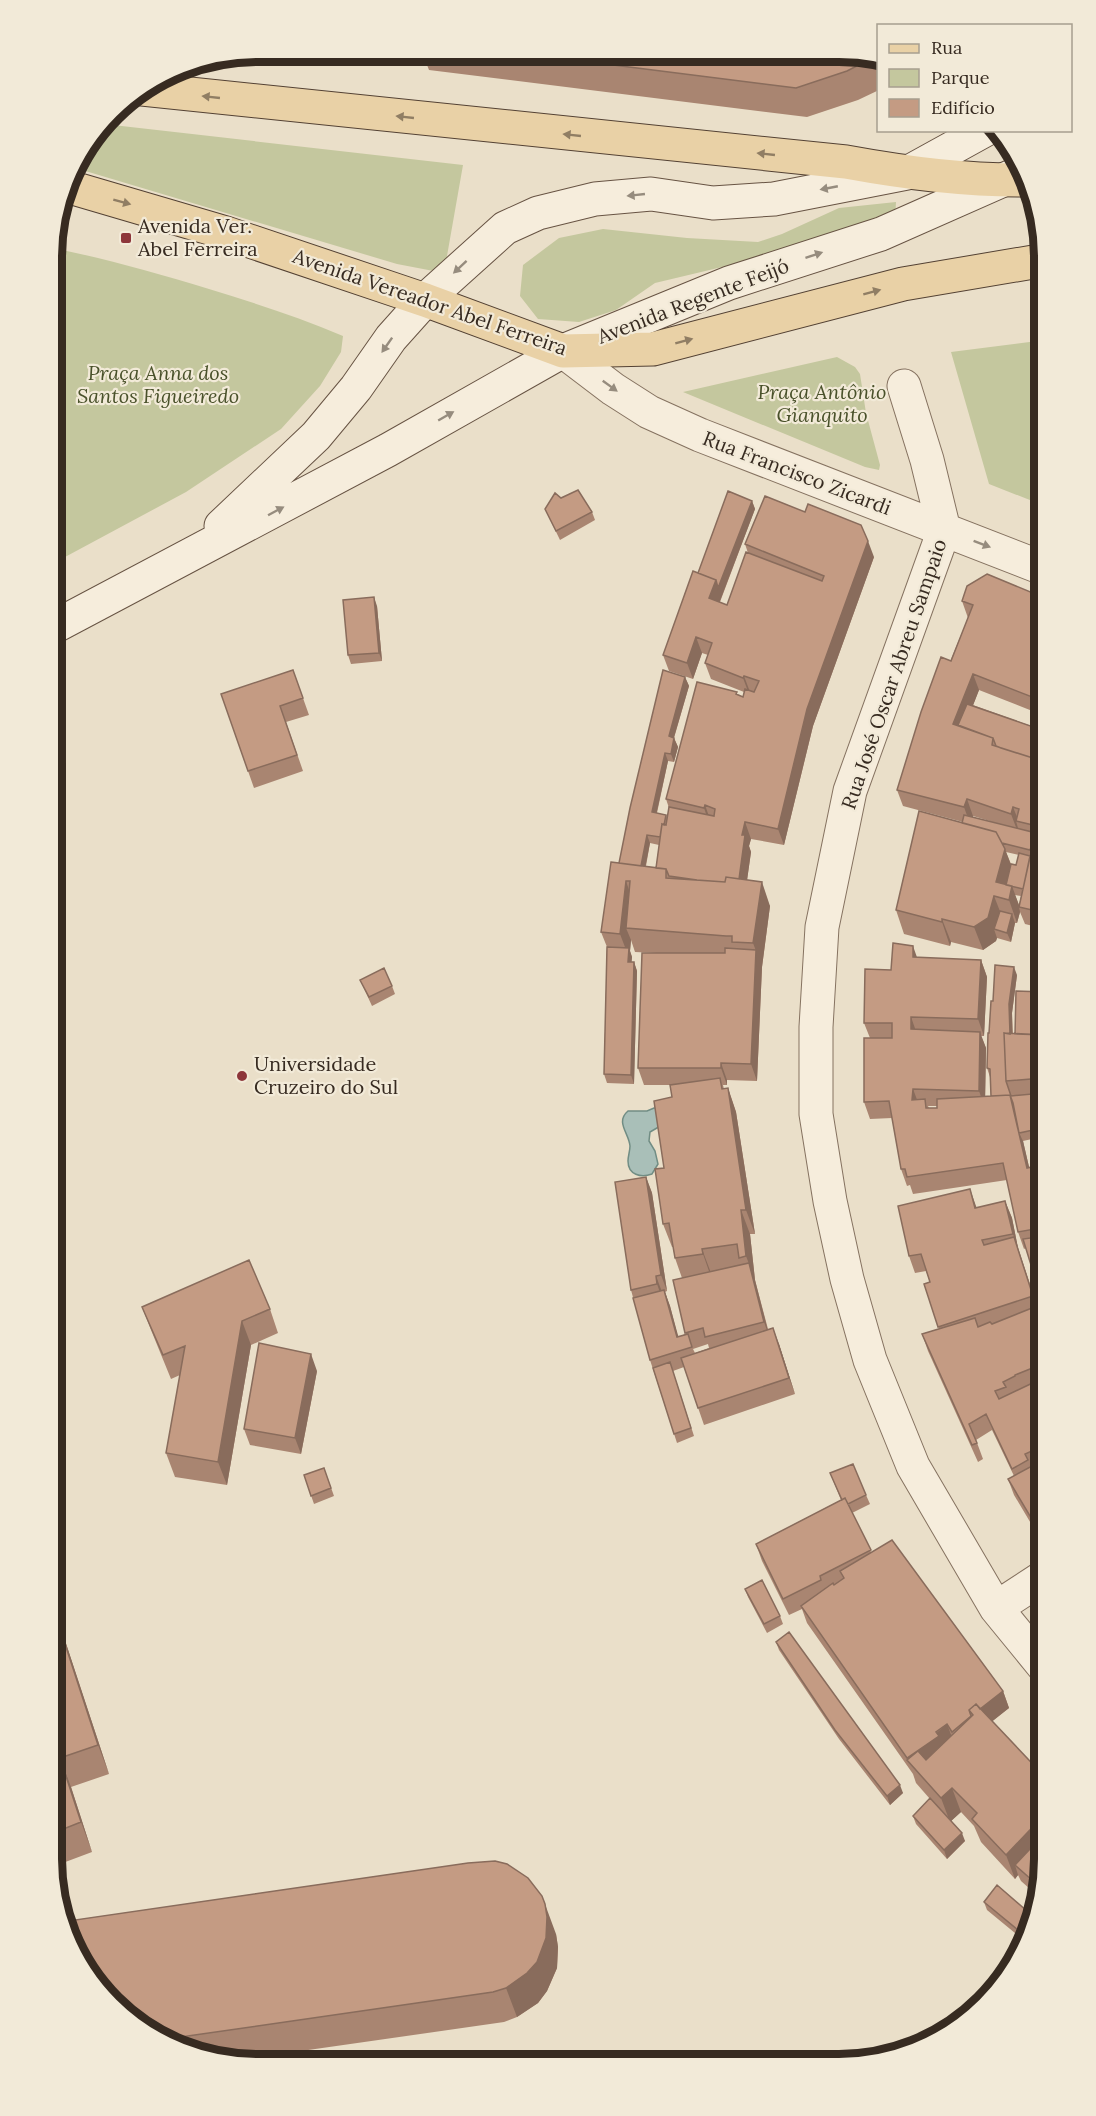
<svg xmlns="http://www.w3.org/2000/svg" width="1096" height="2116" font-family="Lora,serif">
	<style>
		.green { fill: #c4c79e }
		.water { fill: #a9bfb8; stroke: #718d84; stroke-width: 1.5 }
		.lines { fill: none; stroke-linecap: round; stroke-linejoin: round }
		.minor-casing { stroke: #857260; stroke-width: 35 }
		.secondary-casing { stroke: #675343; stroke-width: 35 }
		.primary-casing { stroke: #534133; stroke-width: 35 }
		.minor { stroke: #f6eddc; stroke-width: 33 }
		.secondary { stroke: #f6eddc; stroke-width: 33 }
		.primary { stroke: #e9d1a6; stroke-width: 33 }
		.wall { fill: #a98571; fill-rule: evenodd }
		.shaded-wall { fill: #896c5c }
		.building { fill: #c49b83; stroke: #896c5c; stroke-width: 1.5 }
		.oneway { fill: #907e64 }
		.oneway2 { fill: #968c7e }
		.poi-dot { fill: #8d363a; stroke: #f2ead8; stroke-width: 2 }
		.labels { text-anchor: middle; stroke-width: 4.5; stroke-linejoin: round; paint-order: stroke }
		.poi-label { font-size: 20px; fill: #372b21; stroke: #f2ead8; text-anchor: start }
		.street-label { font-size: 20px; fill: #372b21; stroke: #f2ead8 }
		.park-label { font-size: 20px; font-style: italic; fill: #49512a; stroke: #f2ead8 }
		.rim { fill: none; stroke: #372b21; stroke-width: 8 }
	</style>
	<rect width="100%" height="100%" fill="#eadfc9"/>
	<!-- green -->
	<path class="green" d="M104,124l359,41 -19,108 -47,-9 -325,-97z
		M896,202l-1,17 -110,33 -130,31 -39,27 -37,12 -41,-3 -18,-23 3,-31 36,-27 44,-9 84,9 71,4 24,-8 57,-26z
		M53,248c54,11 103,25 156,41 45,14 90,28 134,47l-2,16 -21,34 -39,43 -95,63 -134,72z
		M1045,340v166l-56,-22 -38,-132z
		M837,357l18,10 5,7 6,39 14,52 -1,5 -14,-3 -182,-75z"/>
	<!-- water -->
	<path class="water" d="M654,1108h5l3,17 -12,7 -1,9 6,10 3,13 -6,10c-11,4 -24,1 -24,-13 0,-5 2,-10 2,-15 -1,-13 -15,-24 -2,-35h19z"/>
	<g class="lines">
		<!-- minor casing -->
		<g class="minor-casing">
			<path id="minor" d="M563,351l50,38 36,23 51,23 345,134
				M904,386l23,74 17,70 -94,261 -28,136 -6,100v87l14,87 17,78 23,81 43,106 83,142 49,60
				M996,1608l49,-32"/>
		</g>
		<!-- secondary casing -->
		<g class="secondary-casing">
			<path id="secondary" d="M221,526l95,-90 40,-48 35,-50 34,-38 80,-72 33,-15 57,-14 56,-5 62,9 61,-4 133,-26 78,-43
				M52,628l336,-178 175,-99 166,-68 152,-49 131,-58"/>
		</g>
		<!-- primary casing -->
		<g class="primary-casing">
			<path id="primary" d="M142,89l704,73c60,11 120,19 181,18
				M66,186l160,47 199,67 138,51 90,-2 250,-65 142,-24"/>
		</g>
		<!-- minor -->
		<use href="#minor" class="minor"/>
		<!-- secondary -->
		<use href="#secondary" class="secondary"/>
		<!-- primary -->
		<use href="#primary" class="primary"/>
	</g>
	<!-- wall -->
	<path class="wall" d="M422,52l457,3v35l-21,10 -51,17 -378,-47z
		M561,498l31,14 3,8 -35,20 -15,-31z
		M752,501l3,8 -35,93 7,3 21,-52 -3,-9 129,13 -61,169 -29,119 -33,-6 -2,7 2,6 -4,28 23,26 -8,61 -5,114 -30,-1v5h-4l1,4 4,-1 8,24 19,122h-5l5,46 13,49 11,15 16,50 -91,31 -20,-58 -11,4 21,65 -17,7 -27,-83 -19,-70 15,-113 6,16 15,98 -2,1 5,14 8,31 8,-3 -13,-54 9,-2 -7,-20 -2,-11h-1l-9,-23 1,-56 8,-71 -1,-12h-27l-6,-17 19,-115 -22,-1 -4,-12 -1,11 2,6 -1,5h3l3,9 -3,113 -27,-1 -3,-9 3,-127 -6,-15 18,-69 66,-186 4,9 -15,52 4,9 -4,15 -6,-1 -11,52 9,2 1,3 2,-10 -3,-9 72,-104 5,2 1,-5 -33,-13 -6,-16 3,-8 -6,-2 -9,26 -24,-8 -6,-16 35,-82zM650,843l9,2 -3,23 -10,-2zM708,1344l1,4 -14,5 -2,-4z
		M1045,598v118l-66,-26 -6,15 72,26v371l-10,1 6,34 -18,4 6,26 16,-3v135h-3l-16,-51 -2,1 -6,-17 -11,-52 -94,14 -3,-9 -3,1 -6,-17 -9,-51 -22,1 -6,-17 6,-64 -6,-15 27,-53 27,-12 63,2 6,17 -3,59h-3l5,12 -1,48h6l-1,-19 -3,-9 2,-35 4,-32 24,-26 -5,38 1,21h2l20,-43 -4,-9 2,-56 -8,-2 -5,-12 -3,11h-2l-4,19 -14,-4 -1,3 -13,9 -32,-8 -1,4 -46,-12 -8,-24 67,-88 -60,-16 -6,-16 71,-172 -6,-17zM973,816l20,6 -20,-5zM1006,852l13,3 -3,10 -5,-1zM1015,895l6,1 -2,9zM928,1106h9v2h-8z
		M377,606l5,55 -31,3 -3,-9z
		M293,670l16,45 -23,7 17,49 -49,17 -6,-17z
		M360,980l32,6 3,8 -23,12z
		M1005,1201l7,17 6,30 20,60 7,-2v241l-31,-52 -6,-16 6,-3 -22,-46 -16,10 7,19 -5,3 -50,-111 -6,-17 17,-5 -15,-45 6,-2 -4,-11 -11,2 -6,-17 68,-48z
		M142,1307l128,2 8,24 -27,12 -24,140 -52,-8 -9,-24 14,-78 -9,4 -20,-49z
		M317,1371l-16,83 -51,-9 -6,-16z
		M324,1468l10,28 -20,8 -10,-29z
		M830,1473l36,22 4,9 -18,9 19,39 132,139 6,17 -17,13 53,153 -6,23 -18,-16 -3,-6 -3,4 -34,-37 -7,-16 -13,-14 -10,9 14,20 -18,18 -31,-35 -3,-8 17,-17 -14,-16 -3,-9 -106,-151 -5,-14 -13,6 -27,-54 -6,-17 85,-44z
		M745,1589l35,27 3,8 -16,9 -19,-36z
		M51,1598l58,176 -38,13 21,65 -40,15 -1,-7z
		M776,1642l127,151 -13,12 -51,-66 -60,-89z
		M984,1902l46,36 -3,5 -40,-33z
		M556,1934l2,13 -1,21 -10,23 -9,12 -21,14 -13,5 -279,40 -59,-18 -45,-30z"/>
	<!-- shaded-wall -->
	<path class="shaded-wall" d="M752,501l3,8 -40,105 -6,-16 7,-18z
		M868,541l6,16 -61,169 -29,119 -6,-16 29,-120z
		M374,597l3,9 5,55 -3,-8z
		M1045,603v32l-9,-9z
		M696,637l6,16 -9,26 -6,-16z
		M973,674l6,16 -17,44 -9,-10z
		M744,676l6,16 -1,2 -6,-16z
		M685,677l4,9 -17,58 -3,-8z
		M674,738l4,9 -4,15 -3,-8z
		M665,753l3,8 -13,59 -3,-8z
		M967,799l6,17 -3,8 -6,-17z
		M705,805l6,17 -1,3 -6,-17z
		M1013,807l6,15 -3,-1 2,7 -1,2 -6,-16z
		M745,822l6,17 -2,7 2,6 -7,50 -6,-17 4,-50z
		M647,835l3,8 -9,46 -3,-9z
		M1005,849l9,24 -8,12 -10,-3z
		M626,881l8,24 -8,23 5,12 -1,11 2,6 -1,14 -3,-9v-7l-8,-21z
		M762,882l8,24 -8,61 -9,-24z
		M1012,886l8,22 -1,-1 1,5 -3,11 -8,-23z
		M994,896l9,23 -9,10 3,9 -1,3 -13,9 -9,-23z
		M1012,914l3,9 -4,19 -4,-9z
		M942,919l9,23 -1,4 -8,-24z
		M913,946l6,17 -6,-6z
		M756,950l6,17 -5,114 -6,-17z
		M981,960l6,17 -3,59 -6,-17z
		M634,962l3,9 -3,113 -3,-9z
		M1014,967l3,8 -5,38 1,67h-3l-1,-76z
		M911,1017l6,17 -6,-5z
		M980,1032l6,16 -1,60 -6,-17z
		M721,1063l6,17v5l-6,-17z
		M728,1088l8,24 19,122 -9,-24z
		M913,1089l6,16 -7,-5z
		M1032,1094l3,9 6,34 -3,-8z
		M1010,1095l6,17 3,21 4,8 10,43 -6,-16z
		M646,1177l6,16 15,98 -6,-16z
		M970,1189l6,17 5,19 -6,-17z
		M1005,1201l7,17 6,30 21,65 -26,-79z
		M741,1210l9,24 5,46 -9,-24z
		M702,1249l9,24v4l-8,-23z
		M749,1263l6,17 15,59 -6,-17z
		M656,1276l6,16 1,9 -6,-17z
		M664,1290l6,16 12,44 -5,-13z
		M242,1321l9,24 -24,140 -9,-23z
		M773,1328l6,16 16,50 -6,-16z
		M311,1354l6,17 -16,83 -6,-16z
		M51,1598l58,176 -11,-29 -47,-144z
		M1003,1691l6,17 -30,24 -6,-17z
		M947,1724l6,16 -35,31 -11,-13z
		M60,1758l11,29 21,65 -11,-30z
		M900,1785l3,8 -13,12 -3,-9z
		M952,1788l9,24 -11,10 -9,-24z
		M1045,1814v33l-30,18 3,10 -3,4 -9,-24z
		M962,1833l3,8 -18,18 -3,-9z
		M542,1896l14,38 2,13 -1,21 -10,23 -9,12 -21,14 -11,-29z"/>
	<!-- building -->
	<path class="building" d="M518,53l360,2 -31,16 -51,17z
		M578,490l14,22 -36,19 -11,-22 10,-16 6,5z
		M728,491l24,10 -34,87 -2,-8 -18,-7z
		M765,496l40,16 3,-8 53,21 7,16 -61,168 -29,120 -33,-7 -3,13h3l-6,44 -13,-2 -1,5 -28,-2 -28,-4 -3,-7 -10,-1 6,-44 4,1 3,-18 45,9 1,-7 -10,-4 -1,3 -38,-9 31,-117 40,10 -1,2 7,3 2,-8 9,3 5,-11 -15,-5 -1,2 -38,-15 7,-20 -16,-6 -9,26 -24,-8 30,-84 23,9 -7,18 18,7 19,-53 76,29 2,-5 -79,-32z
		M987,574l58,24v5l-9,23 9,3v73l-72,-28 -20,50 40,14 -1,7 44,14 1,-5 8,2v33l-12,36 -17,-4 3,-12 -6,-2 -2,7 -44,-15 -3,8 -67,-17 24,-78 20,-55 10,4 22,-56 -11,-4 5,-15z
		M374,597l5,56 -31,2 -5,-55z
		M293,670l10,28 -23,8 17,49 -49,16 -27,-77z
		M663,670l22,7 -16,59 5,2 -3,16 -6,-1 -13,59 14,3 -2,10 -2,-1 -2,13 -13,-2 -6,31 -22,-3 11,-55z
		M967,704l78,27v25l-8,-2 -1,5 -35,-11 -5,-2 -3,-8 -35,-13z
		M1045,789v46l-14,-4z
		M919,811l77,21 9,17 -9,33 16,4 -3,14 -15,-4 -6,22 -14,9 -32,-8v3l-46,-12z
		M964,815l68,17 2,6 -4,12 -28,-7 -6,-11 -34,-9z
		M1034,839l11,3v71l-26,-6z
		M1019,853l11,3 -7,33 -17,-4 5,-21 5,1z
		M611,862l55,7v9l59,4 1,-5 36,5 -9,61 -21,-1v-6h-6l-100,-8 4,-47h-4l-6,53 -19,-2z
		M1000,911l12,3 -5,19 -13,-4z
		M1033,922l12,1v59h-14z
		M893,943l20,3v11l68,3 -3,59 -67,-2v12l69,3 -1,59 -66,-2 -1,11 13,-1 1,9h11v-9l73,-4 17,73 18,-4v41l-9,2 5,21 -23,4 -15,-69 -96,14 -2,-8h-4l-12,-68 -25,1v-64h28v-15h-28l1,-54 26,1z
		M607,947l22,1 -1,14h6l-3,113 -27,-1z
		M725,948l31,2 -5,114 -30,-1v5h-83l4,-115h83z
		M995,965l19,2 -5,37 1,30 -6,-1 2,48 5,15 21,-2 6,35 -19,4 -6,-30 -3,-8 -19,1 -1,-27 -3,-1 1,-35h1l2,-32h2z
		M384,968l8,18 -23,11 -9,-17z
		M1016,991l29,1v43l-30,-1z
		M1004,1033l41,2v29h-9v8h7v6l-37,3z
		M720,1078l2,11 6,-1 18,122h-5l5,46 -7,2 -2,-14 -35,5 1,5 -28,4 -6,-35 -6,1 -8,-55 9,-1 -10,-67 18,-4 -2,-12z
		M646,1177l15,98 -5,1 1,8 -26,6 -16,-108z
		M970,1189l5,19 30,-7 8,33 -31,6 2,5 30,-8 19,59 -95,31 -14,-43 6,-2 -9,-28 -12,2 -11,-50z
		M1045,1214v76l-6,1 -16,-52 21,-3 -5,-21z
		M249,1260l21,49 -28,12 -24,141 -52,-9 19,-107 -22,9 -21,-48z
		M749,1263l15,59 -59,15 -2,-9 -18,5 -12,-53z
		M664,1290l13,47 11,-3 4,13 -42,13 -17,-62z
		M1037,1306l1,2 7,-2v57l-30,12v1l-12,6 3,5 -11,4 4,8 42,-20 3,3 1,-1v64l-20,9 3,6 -16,9 -26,-55 -17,10 8,19 -5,2 -50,-111 53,-16 3,9 12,-5 2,2z
		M773,1328l16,50 -91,30 -17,-50z
		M259,1343l52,11 -16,84 -51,-9z
		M670,1362l21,66 -17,6 -21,-66z
		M1045,1459v75l-3,2 -34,-57z
		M853,1464l13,31 -18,9 -3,-6 -3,2 -12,-27z
		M324,1468l7,20 -20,8 -7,-21z
		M845,1498l26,52 -51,26 1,4 -38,19 -27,-55z
		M892,1540l111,151 -23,18 -4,-5 -7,6 2,6 -19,16 -5,-8 -11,8 3,4 -32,22 -106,-152 32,-23 1,2 10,-7 -4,-7z
		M762,1580l18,36 -16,8 -19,-35z
		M51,1601l47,144 -38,13 21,64 -30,12z
		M789,1632l111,153 -13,11 -52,-66 -59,-88z
		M976,1704l69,73v37l-39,41 -34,-36 5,-6 -25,-25 -11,10 -34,-38 11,-9 8,9 47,-45 -4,-5z
		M930,1798l32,35 -18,17 -31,-34z
		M1045,1833v41l-4,14 -26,-23z
		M495,1861l12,3 21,14 14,18 3,8 2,13 -1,21 -9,24 -10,11 -21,15 -13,4 -333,48 -39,-26 -59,-88 -1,-4 407,-59z
		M997,1885l37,32 -5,22 -45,-37z"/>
	<!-- one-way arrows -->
	<defs><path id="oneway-solid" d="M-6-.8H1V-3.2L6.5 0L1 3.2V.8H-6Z" transform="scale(1.5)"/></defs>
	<g class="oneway">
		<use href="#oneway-solid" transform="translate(211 97) rotate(-174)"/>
		<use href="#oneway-solid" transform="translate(405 117) rotate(-174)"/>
		<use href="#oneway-solid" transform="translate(572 135) rotate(-174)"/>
		<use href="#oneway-solid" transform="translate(766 154) rotate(-174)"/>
		<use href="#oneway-solid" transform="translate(122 202) rotate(15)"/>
		<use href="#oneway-solid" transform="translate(872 292) rotate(-15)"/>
		<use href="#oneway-solid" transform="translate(684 341) rotate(-15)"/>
	</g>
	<g class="oneway2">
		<use href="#oneway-solid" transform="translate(829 188) rotate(169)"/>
		<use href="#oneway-solid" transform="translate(636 195) rotate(174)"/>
		<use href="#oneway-solid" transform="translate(814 255) rotate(-18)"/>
		<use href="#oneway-solid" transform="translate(460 267) rotate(137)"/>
		<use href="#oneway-solid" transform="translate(387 345) rotate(125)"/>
		<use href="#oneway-solid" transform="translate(610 386) rotate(36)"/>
		<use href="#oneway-solid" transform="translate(446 416) rotate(-30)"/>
		<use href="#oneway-solid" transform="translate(276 511) rotate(-28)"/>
		<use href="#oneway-solid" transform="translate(982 544) rotate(21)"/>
	</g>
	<!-- markers -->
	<g class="poi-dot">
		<rect x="120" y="232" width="12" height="12" rx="3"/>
		<circle cx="242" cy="1076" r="6"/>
	</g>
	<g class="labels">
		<!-- poi labels -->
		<g class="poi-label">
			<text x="138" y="233">Avenida Ver.<tspan x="138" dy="23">Abel Ferreira</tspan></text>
			<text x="254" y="1071">Universidade<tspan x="254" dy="23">Cruzeiro do Sul</tspan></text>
		</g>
		<!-- street labels -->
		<g class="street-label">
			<text transform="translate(693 301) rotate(-21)" y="7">Avenida Regente Feijó</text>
			<text transform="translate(430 302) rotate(19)" y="7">Avenida Vereador Abel Ferreira</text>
			<text transform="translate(797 473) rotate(21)" y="7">Rua Francisco Zicardi</text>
			<text transform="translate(894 674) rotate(-71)" y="7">Rua José Oscar Abreu Sampaio</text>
		</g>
		<!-- park labels -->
		<g class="park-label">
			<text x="158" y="380">Praça Anna dos<tspan x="158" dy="23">Santos Figueiredo</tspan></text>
			<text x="822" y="399">Praça Antônio<tspan x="822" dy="23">Gianquito</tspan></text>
		</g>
	</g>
	<!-- crop -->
	<path d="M0 0H1096V2116H0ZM257 62H839A195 195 0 0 1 1034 257V1859A195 195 0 0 1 839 2054H257A195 195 0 0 1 62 1859V257A195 195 0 0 1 257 62Z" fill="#f2ead8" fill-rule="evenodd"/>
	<path class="rim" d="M257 62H839A195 195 0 0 1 1034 257V1859A195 195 0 0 1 839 2054H257A195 195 0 0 1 62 1859V257A195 195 0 0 1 257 62Z"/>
	<!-- legend -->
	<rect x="877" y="24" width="195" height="108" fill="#f2ead8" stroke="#a79e8f" stroke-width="1.5"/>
	<rect x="889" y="44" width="30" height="9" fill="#e9d1a6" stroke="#a79e8f" stroke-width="1.5"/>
	<text x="931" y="54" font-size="18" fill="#372b21">Rua</text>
	<rect x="889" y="69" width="30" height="18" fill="#c4c79e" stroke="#a79e8f" stroke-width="1.5"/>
	<text x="931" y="84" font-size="18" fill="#372b21">Parque</text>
	<rect x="889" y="99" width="30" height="18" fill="#c49b83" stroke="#a79e8f" stroke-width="1.5"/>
	<text x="931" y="114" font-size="18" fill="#372b21">Edifício</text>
</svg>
